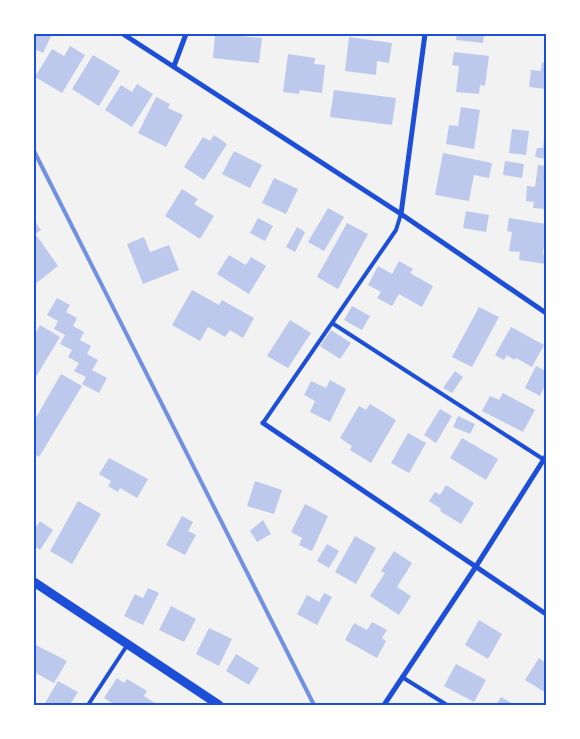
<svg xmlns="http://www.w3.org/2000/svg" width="580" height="739" font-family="'Source Sans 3',sans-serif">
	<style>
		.building { fill: #bdc9ec }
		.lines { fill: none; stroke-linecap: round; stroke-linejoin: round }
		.service { stroke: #1d4ed8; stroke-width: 4 }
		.minor { stroke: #1d4ed8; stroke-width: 5 }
		.tertiary { stroke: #1d4ed8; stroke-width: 9 }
		.rail { stroke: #7290e2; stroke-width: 4 }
		.neatline { fill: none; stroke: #1d4ed8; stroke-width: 2 }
	</style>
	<rect width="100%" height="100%" fill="#f2f2f2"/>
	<!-- building -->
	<path class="building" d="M34,34h18l-9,19 -9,-4z
		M215,34l47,4 -3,25 -46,-5z
		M457,34h27l-1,9 -27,-3z
		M349,37l43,6 -3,20 -12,-2 -1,14 -31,-4z
		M70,46l15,9 -23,38 -27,-16 17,-28 12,7z
		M454,52l35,4 -4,30 -5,-1 -1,9 -23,-2 3,-26 -7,-1z
		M288,54l27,4 -1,6 11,1 -3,28 -22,-3 -1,4 -16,-2z
		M93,55l27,16 -21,35 -27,-17z
		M542,62l4,1v26l-17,-2 2,-17 10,1z
		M137,84l16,10 -21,33 -27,-17 16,-25 11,7z
		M334,90l62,8 -4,27 -62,-8z
		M156,97l14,7 -2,4 15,7 -17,32 -28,-14z
		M461,107l19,3 -6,39 -28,-5 3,-19 9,1z
		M512,129l17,2 -3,24 -17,-2z
		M545,129l1,30 -11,-2 2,-9h6z
		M214,135l13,9 -23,36 -20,-13 19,-30 7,4z
		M234,151l28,14 -12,23 -28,-14z
		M443,153l49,10 -3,15 -15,-3 -5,26 -34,-6z
		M505,161l19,3 -2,14 -19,-3z
		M538,165l8,1v43l-13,-1 1,-6 -8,-1 1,-15 8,1z
		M274,178l24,11 -12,25 -24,-11z
		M182,189l16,10 -4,5 20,12 -14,23 -35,-23z
		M328,208l16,9 -20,34 -16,-9z
		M466,211l23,4 -3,17 -23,-4z
		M258,218l15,8 -8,15 -15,-8z
		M509,218l37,6 -3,30h3v10l-27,-4 1,-8 -11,-1 3,-19 -5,-1z
		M34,220l7,10 -7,5z
		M347,223l21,11 -30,55 -21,-12z
		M297,227l8,5 -10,20 -9,-5z
		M37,236l21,30 -24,19v-46z
		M144,237l6,15 19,-7 10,25 -36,14 -16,-40z
		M229,255l17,10 5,-8 15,9 -17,28 -32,-20z
		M399,261l14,8 -3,4 23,13 -11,21 -23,-13 -7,12 -15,-8 4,-6 -13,-7 10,-19 14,8z
		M192,290l27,15 3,-5 32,18 -11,20 -13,-8 -5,7 -17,-10 -8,14 -28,-16z
		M57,298l13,7 -4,7 11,6 -4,8 11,6 -4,8 11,6 -4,8 11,6 -6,10 15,8 -8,15 -17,-9 4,-7 -12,-6 5,-8 -11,-6 4,-7 -12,-6 5,-9 -11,-6 4,-8 -11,-6z
		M352,306l18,10 -8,14 -18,-10z
		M479,307l20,10 -27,50 -20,-10z
		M290,320l21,13 -23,35 -21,-12z
		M40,325l20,12 -26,43v-44z
		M511,327l33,18 -12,22 -16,-9 -2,2 -7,-5 -3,5 -9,-5z
		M331,330l20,13 -11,16 -20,-13z
		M536,366l10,5v12l-6,13 -15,-8z
		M455,371l8,6 -11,16 -9,-5z
		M61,374l21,12 -43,71 -5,-3v-33z
		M330,380l16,9 -16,33 -20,-10 5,-11 -11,-6 7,-14 15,7z
		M503,393l32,17 -12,22 -41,-21 8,-15 9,4z
		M370,404l26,16 -25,43 -21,-13 2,-4 -12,-8 19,-32 7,4z
		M440,409l12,7 -16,27 -12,-8z
		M458,416l17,8 -5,10 -17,-7z
		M408,433l18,10 -17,30 -18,-10z
		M462,438l36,21 -12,21 -36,-22z
		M109,458l39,21 -11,19 -17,-10 -2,4 -10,-6 3,-5 -12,-7z
		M255,481l27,9 -8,24 -27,-8z
		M446,485l28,18 -13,21 -21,-13 1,-2 -12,-8 6,-9 5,3z
		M78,501l23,13 -29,50 -22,-13z
		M305,504l23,12 -16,35 -13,-6 3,-7 -11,-6z
		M182,516l11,6 -5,9 8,4 -11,20 -19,-10z
		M263,520l8,14 -14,8 -7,-11z
		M40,521l13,9 -13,20 -6,-4v-16z
		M355,536l21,12 -20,36 -21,-12z
		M327,544l12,7 -10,17 -12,-7z
		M394,551l18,12 -15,24 14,9 -12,19 -29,-19 15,-23 -4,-2z
		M148,588l11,5 -16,32 -19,-9 11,-22 8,4z
		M324,593l8,4 -15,28 -20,-11 10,-19 12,7z
		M171,606l25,13 -12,23 -25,-12z
		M479,620l23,14 -14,25 -23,-14z
		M372,622l15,8 -5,8 4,3 -9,17 -32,-18 9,-17 13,7z
		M209,628l23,11 -13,27 -23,-12z
		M34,644l33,17 -13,22 -20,-11z
		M236,654l23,14 -10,17 -23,-14z
		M539,658l7,5v30l-21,-13z
		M456,664l30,16 -12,22 -30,-16z
		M117,678l7,5 3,-4 20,12 -3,5 14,9h-43l-11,-7z
		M58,681l20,11 -8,13h-21l-4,-2z
		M501,697l14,8h-19z"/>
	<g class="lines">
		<!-- service -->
		<path class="service" d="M332,323l214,138
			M263,423l133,-193 5,-16
			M402,677l45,28
			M88,705l40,-61"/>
		<!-- minor -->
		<path class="minor" d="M123,34l278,180 145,99
			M174,66l12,-32
			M401,214l24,-180
			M263,423l283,191
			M384,705l91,-137 71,-112"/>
		<!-- tertiary -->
		<path class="tertiary" d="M34,582l185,123"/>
		<!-- rail -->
		<path class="rail" d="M34,151l280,554"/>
	</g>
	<!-- border -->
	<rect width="580" height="739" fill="none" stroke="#ffffff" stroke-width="70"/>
	<rect x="35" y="35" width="510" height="669" class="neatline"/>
</svg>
